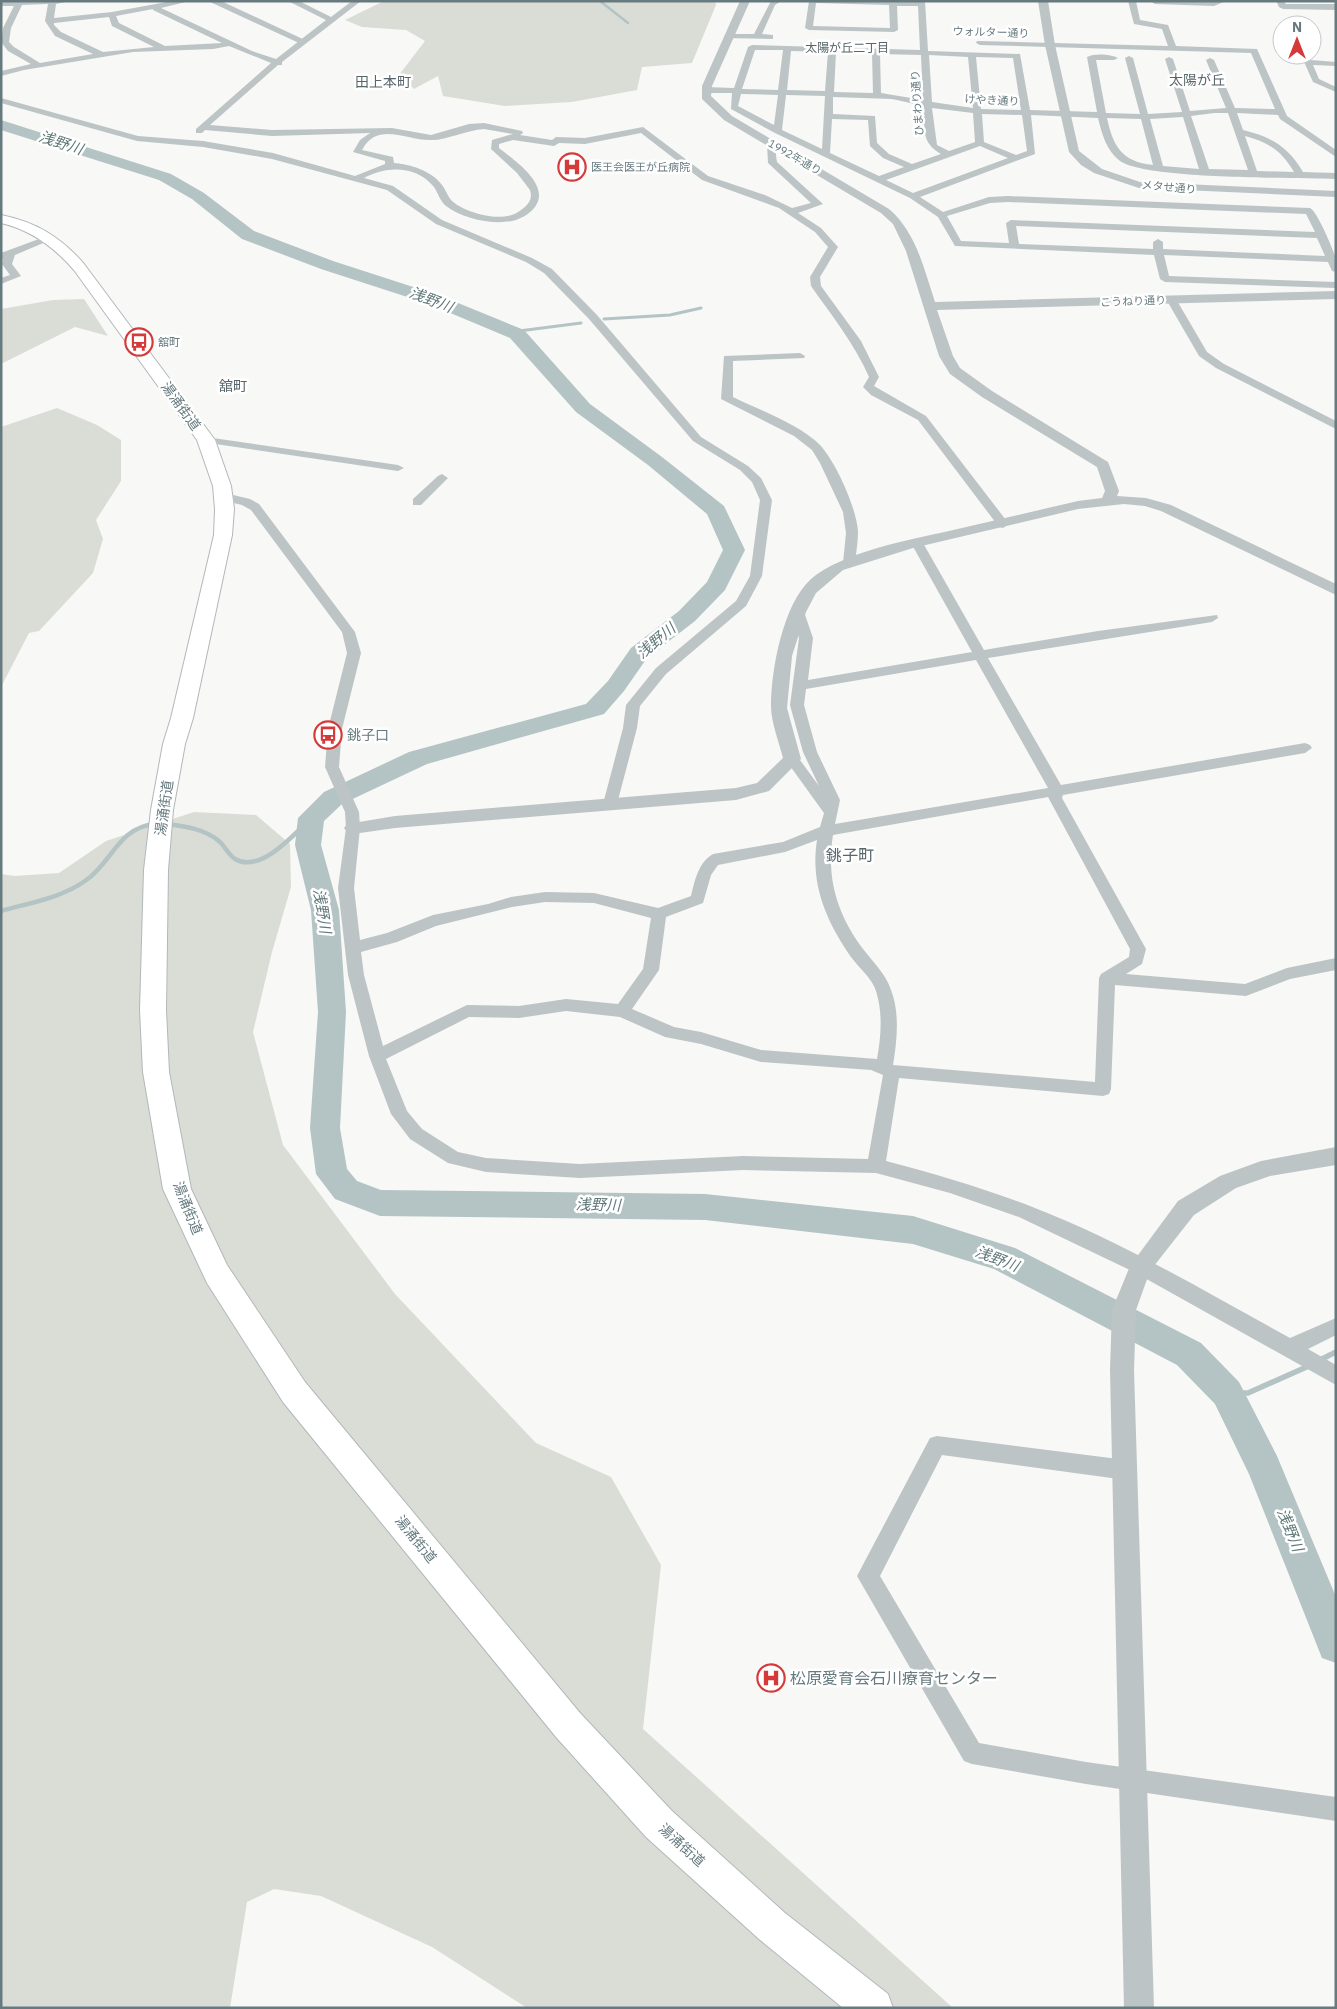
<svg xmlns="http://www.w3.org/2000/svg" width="1337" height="2009" font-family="'IBM Plex Sans','Noto Sans JP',sans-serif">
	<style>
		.green { fill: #daddd6 }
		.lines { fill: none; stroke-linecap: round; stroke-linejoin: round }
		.stream-far3 { stroke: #b4c3c4; stroke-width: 2.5 }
		.stream-far2 { stroke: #b4c3c4; stroke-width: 3 }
		.stream-far1 { stroke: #b4c3c4; stroke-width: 4.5 }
		.stream { stroke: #b4c3c4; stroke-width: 5.5 }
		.river { fill: #b4c3c4; fill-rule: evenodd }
		.primary-casing { stroke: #b1b8ba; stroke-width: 2 }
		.minor { fill: #bdc4c5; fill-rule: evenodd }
		.tertiary { fill: #bdc4c5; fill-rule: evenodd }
		.primary { fill: #fff; fill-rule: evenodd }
		.labels { text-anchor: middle; stroke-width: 5; stroke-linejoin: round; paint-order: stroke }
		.far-street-label { font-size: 11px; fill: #667a7f; stroke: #fff }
		.far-poi-label { font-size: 11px; fill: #667a7f; stroke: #fff; text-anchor: start }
		.far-neighbourhood-label { font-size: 12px; fill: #57666a; stroke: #fff }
		.far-quarter-label { font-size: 14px; fill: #57666a; stroke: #fff }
		.street-label { font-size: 14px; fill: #667a7f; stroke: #fff }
		.poi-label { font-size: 14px; fill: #667a7f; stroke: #fff; text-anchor: start }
		.water-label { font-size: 15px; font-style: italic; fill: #607878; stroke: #fff }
		.quarter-label { font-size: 16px; fill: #57666a; stroke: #fff }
		.near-poi-label { font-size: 16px; fill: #667a7f; stroke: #fff; text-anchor: start }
	</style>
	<rect width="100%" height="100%" fill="#f8f8f6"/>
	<!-- green -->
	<path class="green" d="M384,1h331l1,4 -24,58 -50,4 -5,23 -65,12 -67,4 -62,-10 -5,-20 -24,13 -15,-14 26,-34 -19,-11 -44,-3 -17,-7z
		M84,299l24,37 -33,-9 -74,37v-55l52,-9z
		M57,408l40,17 24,15v41l-25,39 7,19 -10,34 -54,58 -10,2 -28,54v-260z
		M194,812l62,3 34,29 1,43 -19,65 -19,80 30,113 112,149 141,149 75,34 50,88 -18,164 310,279h-426l-95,-61 -111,-51 -47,-7 -27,13 -17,106h-229v-1134l14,2 44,-3 47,-32z"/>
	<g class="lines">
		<!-- stream-far3 -->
		<path class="stream-far3" d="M600,1l28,22"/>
		<!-- stream-far2 -->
		<path class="stream-far2" d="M604,319l66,-4 31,-7
			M517,334l2,-3 62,-8"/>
		<!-- stream-far1 -->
		<path class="stream-far1" d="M166,824c18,2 40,5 54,18 5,5 9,13 15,17 25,15 60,-25 76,-41
			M1,911c28,-8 60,-13 84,-30 28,-19 32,-53 70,-57"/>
		<!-- stream -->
		<path class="stream" d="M1318,1361l18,-9
			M1227,1393h21l63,-28"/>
		<!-- river -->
		<path class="river" d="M1,120l170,54 33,19 50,38 79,30 108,35 83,34 66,74 72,53 62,49 21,44 -20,40 -30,31 -48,37 -23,33 -20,23 -177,50 -85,40 -18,17 -3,24 18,65 7,102 -6,116 7,41 10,12 24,9 324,4 208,22 102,32 186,95 38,39 38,74 59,141v66l-14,-5 -73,-184 -34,-70 -38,-39 -183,-96 -81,-25 -208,-24 -325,-4 -45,-17 -19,-25 -6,-46 8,-116 -7,-102 -16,-65 3,-27 26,-26 85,-40 177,-48 22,-23 23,-33 48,-37 28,-29 16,-32 -16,-36 -59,-49 -72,-53 -66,-74 -81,-34 -108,-35 -79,-30 -50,-40 -33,-19 -158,-50z"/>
		<!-- primary casing -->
		<g class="primary-casing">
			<path id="primary" d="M1,215c35,7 60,22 83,49l131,176 16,46 3,23 -2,26 -39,183 -8,26 -12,66 -5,60 -2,140 3,62 22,117 36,76 78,117 275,331 92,98 113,102 103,81 5,14h-50l-84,-69 -113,-102 -90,-100 -273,-335 -76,-119 -44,-94 -20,-117 -3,-62 4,-140 7,-60 12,-66 8,-26 43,-183 1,-26 -2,-23 -16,-46 -123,-170c-20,-23 -43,-40 -73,-47z"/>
		</g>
		<!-- minor -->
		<path class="minor" d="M70,1l-14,3 -2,14 58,-6 60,-11h18l-29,7 91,43 24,8 50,-39 -38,-19h11l32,16 21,-16h9l-79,61v3h-4l-68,60 62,5 120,-2 39,7 38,-11 15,-1 38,8 1,2 -3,2 32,5 4,-3 29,1 58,-11 65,49 57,19 27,13 19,-5 -43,-40 -1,-19 7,-2 3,20 46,42 -25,9 23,15 17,19 -18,30 1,9 40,55 18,36 -5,9 52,30 83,108 -6,4 -4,-1 -81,-107 -47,-25 -8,-8 6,-10c-15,-34 -37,-61 -58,-91l-1,-9 18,-30 -13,-15 -36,-24 -77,-28 -61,-47 -56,11 -26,-1 -5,3 -41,-6 -14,4v4c16,13 52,37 36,59 -5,6 -11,10 -19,13 -20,6 -53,-1 -70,-14 -6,-5 -8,-13 -12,-19 -18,-22 -48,-21 -70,-9l29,8 49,34 90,38 20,11 45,46 104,122 47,29 13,12 11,22 -10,76 -16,30 -80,68 -26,32 -3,22 -20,76 -2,3h-10l-2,-3 20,-76 3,-23 30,-37 80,-67 14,-25 10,-76 -8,-18 -12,-12 -47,-29 -104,-122 -45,-46 -18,-11 -90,-38 -49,-34 -115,-31 -69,-12 -66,-6 -136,-38v-5l137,38 65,5 70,12 82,23 30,-12v-3l-32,-9 7,-12 10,-7 -98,3 -67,-6 -3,3h-6v-4l75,-66 -42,-17 -16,3 -80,3 -109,18 -23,6v-5l30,-7 -23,-13 -7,-9 2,-14 11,-22h-13v-4zM48,4l-3,17 10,15 38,18 -53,9 -26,-16 -5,-5 2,-14 11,-23zM153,9v1l69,33 -57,3 -46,-23 -3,-7zM109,17l3,9 42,21 -51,5 -42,-20 -7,-7v-2zM484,129l29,5 -21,6 -1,9 26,24 13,17c3,9 -2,15 -9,20 -16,14 -54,4 -69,-9 -4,-4 -6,-11 -10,-16 -10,-14 -32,-21 -48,-22l-1,-6 -31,-7c15,-29 44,-10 68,-10 15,1 36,-10 54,-11z
			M771,1h10l-6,4 -13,29 11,1v4l-48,-1 -1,-2 4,-2h26z
			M809,1h116l3,50 92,3 10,56 67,2 -10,-55c7,-4 24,-3 31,1l-4,2h-18l10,53 34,1 -15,-56 4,-2 4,2 15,56 34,-2 -17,-53 4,-2 4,2 17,52 36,-3 -20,-48 4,-2 4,2 21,48 40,1 -24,-56 -271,-8 -4,-2 1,-2 191,5 -6,-17 -28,-5 -6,-23h8l4,19 28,5 8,21 81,3 30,67 49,34v7l-56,-38 -2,-4 -41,-2 6,17c29,7 45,17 60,42l33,1v6c-41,-2 -188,1 -216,-18 -14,-11 -18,-27 -22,-43l-67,-3 4,39 -115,43 23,15 46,-15 19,-1 302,12c7,3 22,39 25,48 2,5 1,11 1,16l-4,-1 -4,-9 -164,-7 5,21 167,6v6l-171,-6 -5,-3 -6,-24 -199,-9 -17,-29 -28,-19 -135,-65 -44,-24 1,-16h-26l-4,-3 4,-3 28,1 14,-41 4,-2 168,5 -2,-44h-21l1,24 -4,2 -85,-2 -4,-2zM816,3l73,2 1,23 -77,-2zM755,50h28l-5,40 -36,-1zM791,51l37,1 -3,39 -38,-1zM836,52l36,1 1,40 -39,-1zM880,54l41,1 2,45 -42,-7zM929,55l39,2 5,51 -41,-6zM976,57l37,1 8,52 -40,-1zM741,94l37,1 -4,30 -36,-19zM786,95l39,1 -3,53 -40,-19zM833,97l59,2 32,7c1,21 -4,36 17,48l-29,10 -23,-10 -12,-11 -2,-27 -42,-2zM932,108l41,5 2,29 -26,9 -12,-6zM1214,113h14l20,57 -39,-1 -18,-53zM982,114l40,1 5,36 -11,4 -32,-13zM1183,117l16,52 -36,-3 -13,-47zM1107,118l34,1 12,46c-31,-3 -40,-19 -46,-47zM832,119l36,1 2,26 13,12 21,9 -25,9 -49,-23zM1245,136c23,6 37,15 49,36l-37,-1zM980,146l28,12 -95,35 -27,-13zM1008,202l298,12 9,18 -304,-12 -5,3 3,20 -48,-2 -14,-25 43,-13zM1016,226l301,12 8,18 -162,-7v-7l-5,-3 -5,3v7l-134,-5z
			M1276,1h8l3,5 -7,2z
			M1301,55h8l2,5 25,2v4l-23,-1 6,14 17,8v5l-23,-10z
			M47,236l8,2 -40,17 -3,9 9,12 -20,8v-6l9,-3 -8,-11 1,-5 -2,1v-7z
			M1171,296l5,3 31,53 17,12 112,57v8l-120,-61 -17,-12 -33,-57z
			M800,353l5,3 -1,2 -71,3v36c26,13 66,27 87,48 16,17 37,64 38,87 0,10 -2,21 -3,31l-6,4 -6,-4 3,-30 -3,-21 -23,-49 -8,-13 -18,-14 -73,-37 3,-43z
			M206,437l192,28 6,3 -6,3 -196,-29v-4z
			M442,474l6,4 -27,27h-8v-6l25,-23z
			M225,493l25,6 9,5 96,128 6,21 -19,76 -3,38 20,45 1,16 -6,60 6,52 27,-7 46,-18 55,-11 23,-7 34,-5 49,1 64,15 33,-12c4,-16 7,-33 22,-42l70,-12 37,-15 4,-14 -39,-54 2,-3h10l22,30 -16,-34 -13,-47 9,-67 -7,-26 1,-3h10l10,29 -5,42 164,-28 -61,-109 2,-3h8l2,3 61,107 114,-19 119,-16 1,3 -6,4 -224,36 73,127 244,-42 5,2 2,3 -7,5 -242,42 -1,3 84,151 -4,15 -16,10 119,10 42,-16 49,-10v12l-46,9 -44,17 -131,-11 -4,104 -2,5 -6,2 -204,-18 -13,83c49,13 97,27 144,45 91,35 176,86 260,132l46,-20v17l-28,14 28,16v20l-202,-113 -115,-55 -69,-24 -74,-20 -133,-3 -163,8 -94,-6 -38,-9 -38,-24 -19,-25 -22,-58 -21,-81 -10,-87 8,-60 -1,-16 -20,-45 3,-38 19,-76 -5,-21 -91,-122 -9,-5 -21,-5 -2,-3zM976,660l72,128 -213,36 5,-24 -23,-48 -13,-47 2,-16zM1048,797l82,152 -1,8 -28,17 -2,4 -4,104 -202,-17c4,-24 7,-52 -2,-75 -5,-16 -18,-28 -28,-41 -26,-35 -37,-71 -30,-114zM817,840c-7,44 9,81 34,117 8,11 21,21 25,34 7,22 5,46 1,68l-116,-9 -60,-18 -27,-5 -42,-18 27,-39 7,-53 37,-14 8,-28 7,-10 67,-13zM545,902l49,1 57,15 -8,51 -25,35 -52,-5 -47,7 -52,-1 -84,41 -19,-71 -3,-23 36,-10 39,-16 76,-19zM566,1011l54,6 45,20 36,7 60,18 110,8 12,5 -15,84 -125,-3 -163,8 -94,-6 -28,-6 -36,-23 -15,-18 -21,-52 83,-42 50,1z
			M937,1436l189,24 7,3 3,7 -3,7 -7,3 -184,-25 -62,121 99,167 107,19 250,35v24l-250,-37 -114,-20 -8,-3 -107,-185 73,-138z"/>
		<!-- tertiary -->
		<path class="tertiary" d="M208,1h13l86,40 -8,2z
			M740,1h10l-38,85 -1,10 21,20 157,93c27,23 35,60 46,93l401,-11v8l-399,11 16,46 7,12 32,23 116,71 11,29 -2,5 29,2 25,7 165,79v11l-175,-84 -16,-5 -21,-2 -46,5 -165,39 -70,22 -27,23 -10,19 -14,44 -5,52 14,51 -32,32 -33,9 -341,28 -42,6 -6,-2 -3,-4 3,-4 48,-8 341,-28 21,-5 26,-25c-4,-16 -12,-36 -12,-52 0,-36 12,-102 40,-127 32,-27 97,-39 138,-48 43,-10 86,-20 129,-30l24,-3 3,-7 -8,-24 -115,-70 -32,-23 -11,-18 -33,-105 -13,-27 -12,-11 -157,-93 -22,-21v-13z
			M1038,1h10l7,44 24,106 23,18 38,13 196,9v6l-197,-9 -45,-15 -13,-8 -12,-13 -24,-107z
			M1150,1h76l-12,5 -59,-2z
			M1280,4h56v6l-53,-1 -5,-3z
			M1336,1147v18l-66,11 -34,12 -42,27 -44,56 -14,39 -2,60 20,638h-30l-14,-638 2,-60 18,-44 48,-65 42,-25 41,-15z"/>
		<!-- primary -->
		<use href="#primary" class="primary"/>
	</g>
	<!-- icons -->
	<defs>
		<g id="hospital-ring" transform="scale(1.4375)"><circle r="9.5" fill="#fff" stroke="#d53a3a" stroke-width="1.5"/><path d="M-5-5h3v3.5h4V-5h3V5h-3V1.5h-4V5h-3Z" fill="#d53a3a"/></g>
		<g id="bus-ring" transform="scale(1.4375)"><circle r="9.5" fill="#fff" stroke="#d53a3a" stroke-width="1.5"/><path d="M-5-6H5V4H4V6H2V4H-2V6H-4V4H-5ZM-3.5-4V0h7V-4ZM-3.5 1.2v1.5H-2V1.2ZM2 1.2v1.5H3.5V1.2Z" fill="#d53a3a"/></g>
	</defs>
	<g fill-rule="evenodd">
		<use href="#hospital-ring" x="572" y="167"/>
		<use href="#bus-ring" x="139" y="342"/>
		<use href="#bus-ring" x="328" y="735"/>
		<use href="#hospital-ring" x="771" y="1678"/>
	</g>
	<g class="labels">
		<!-- far-street labels -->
		<g class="far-street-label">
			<text transform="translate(991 32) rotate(2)" y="4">ウォルター通り</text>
			<text transform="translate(992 100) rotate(3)" y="4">けやき通り</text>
			<text transform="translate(917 103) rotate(-94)" y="4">ひまわり通り</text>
			<text transform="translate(795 157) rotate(30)" y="4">1992年通り</text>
			<text transform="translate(1169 187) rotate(5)" y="4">メタせ通り</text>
			<text transform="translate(1133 301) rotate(-2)" y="4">こうねり通り</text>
		</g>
		<!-- far-poi labels -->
		<g class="far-poi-label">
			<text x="591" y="171">医王会医王が丘病院</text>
			<text x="158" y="346">舘町</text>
		</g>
		<!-- far-neighbourhood labels -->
		<g class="far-neighbourhood-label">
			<text x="847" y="52">太陽が丘二丁目</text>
		</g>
		<!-- far-quarter labels -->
		<g class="far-quarter-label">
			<text x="1197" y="85">太陽が丘</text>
			<text x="383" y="87">田上本町</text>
			<text x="233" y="391">舘町</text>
		</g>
		<!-- street labels -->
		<g class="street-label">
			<text transform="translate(181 406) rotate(54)" y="5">湯涌街道</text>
			<text transform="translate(164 808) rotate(-82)" y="5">湯涌街道</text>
			<text transform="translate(188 1208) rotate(68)" y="5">湯涌街道</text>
			<text transform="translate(416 1539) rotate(51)" y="5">湯涌街道</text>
			<text transform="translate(682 1845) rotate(42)" y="5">湯涌街道</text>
		</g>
		<!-- poi labels -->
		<g class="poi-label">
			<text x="347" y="740">銚子口</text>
		</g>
		<!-- water labels -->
		<g class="water-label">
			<text transform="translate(61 143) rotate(18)" y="5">浅野川</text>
			<text transform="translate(431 300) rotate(21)" y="5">浅野川</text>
			<text transform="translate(656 641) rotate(-40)" y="5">浅野川</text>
			<text transform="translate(322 911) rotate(81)" y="5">浅野川</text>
			<text transform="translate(598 1205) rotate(1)" y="5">浅野川</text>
			<text transform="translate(997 1259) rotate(21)" y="5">浅野川</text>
			<text transform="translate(1290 1530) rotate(68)" y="5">浅野川</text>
		</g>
		<!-- quarter labels -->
		<g class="quarter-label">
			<text x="850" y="861">銚子町</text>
		</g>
		<!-- near-poi labels -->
		<g class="near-poi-label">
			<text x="790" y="1684">松原愛育会石川療育センター</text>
		</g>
	</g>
	<!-- border -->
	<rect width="1337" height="2009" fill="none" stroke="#667a7f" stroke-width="5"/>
	<!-- north arrow -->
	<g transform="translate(1297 40)"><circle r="24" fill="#ffffff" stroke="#c2cacc"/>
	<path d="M0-4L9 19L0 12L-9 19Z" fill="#d53a3a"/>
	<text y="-8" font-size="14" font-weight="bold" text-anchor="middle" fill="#667a7f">N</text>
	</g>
</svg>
